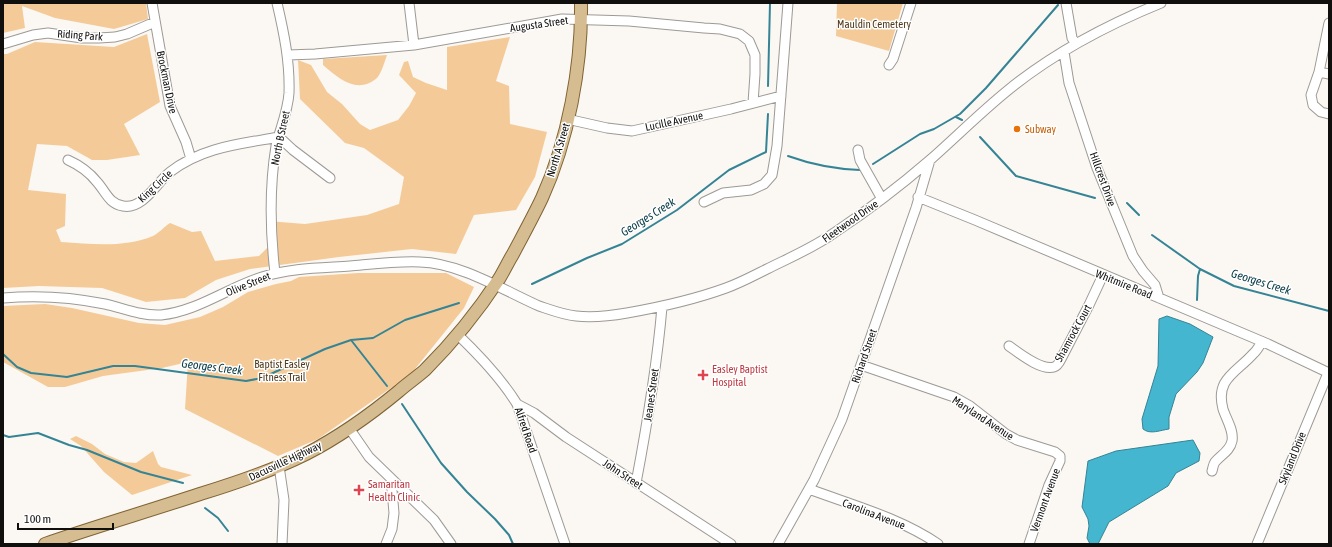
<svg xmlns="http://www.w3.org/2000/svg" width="1332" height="547" font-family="'Asap Condensed',sans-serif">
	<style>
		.green { fill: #f4cb98 }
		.water { fill: #45b6cf; stroke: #358495 }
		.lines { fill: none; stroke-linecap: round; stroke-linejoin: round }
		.stream { stroke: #358495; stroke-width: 2 }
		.minor-casing { stroke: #9d9a96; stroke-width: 11 }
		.major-casing { stroke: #7e6333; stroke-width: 14 }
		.minor { stroke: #fff; stroke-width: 9 }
		.major { stroke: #d6bc91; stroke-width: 12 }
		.food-dot { fill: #e8710a; stroke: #fff; stroke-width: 1.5 }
		.health-dot { fill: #e0444e; stroke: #fff; stroke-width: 1.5 }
		.labels { text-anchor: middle; stroke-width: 3; stroke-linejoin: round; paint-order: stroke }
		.street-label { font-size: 11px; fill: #100f0d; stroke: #fff }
		.park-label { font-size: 11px; fill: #4f391b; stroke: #fff }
		.food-label { font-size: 11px; fill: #c56008; stroke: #fff; text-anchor: start }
		.health-label { font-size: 11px; fill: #be3a42; stroke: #fff; text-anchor: start }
		.water-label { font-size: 12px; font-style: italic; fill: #0d404b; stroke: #fff }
	</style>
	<rect width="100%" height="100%" fill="#fbf7f3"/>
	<!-- green -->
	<path class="green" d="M3,3h143l2,16 -34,10 -59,-11 -33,-12 3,22 -22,5z
		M837,3h66l-14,48 -53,-15z
		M147,34l13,68 -36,22 16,31 -33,5h-15l-25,-14 -30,-2 -9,46 38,4 -1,32 -9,4 5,12c31,2 63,6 92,-6 6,-3 11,-9 17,-13l22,9 9,-1 14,30 44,-5 9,-9v-26l37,3 62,-9 32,-11 5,-27 -40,-29 -19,-5 -45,-44 -2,-39 13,5 16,27 15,12 18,20 10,6 28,-10 11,-14 7,-13 -17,-18 5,-13 4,-1 5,16 13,6 21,7v-43l63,-10 -14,44 13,5 1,38 37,8 -12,45 -19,33 -42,5 -18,39 -44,-5 -73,8 -89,12 -34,11 -31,18 -39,4 -44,-14 -63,-2 -36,2v-234h4l28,-12 79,5z
		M387,55c-2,6 -6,19 -10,23 -20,17 -39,0 -54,-13v-6z
		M358,273h88l28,14 -10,21 -53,66 -93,65 -40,17 -93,-47 3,-47 -26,6 -59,8 -38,11h-17l-45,-25v-56l42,-2 27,4 67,15 26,2 35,-8 23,-10 25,-15 28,-8 15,-3 8,-4z
		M76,436l16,8 13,10 19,8 12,1 17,-12 5,13 3,3 31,8 -60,20 -28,-23 -23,-26 -11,-7z"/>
	<!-- water -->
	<path class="water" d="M1167,316l23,8 23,13 -10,26 -6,9 -21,22 -7,23v12c-8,1 -19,6 -26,0l-1,-10 16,-53 1,-47z
		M1193,440l7,13 -1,8 -23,12 -8,13 -59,36 -11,22h-8l-3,-6 2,-12 -1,-7 -6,-12 6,-46 28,-10z"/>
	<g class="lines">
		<!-- stream -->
		<path class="stream" d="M768,86l2,-83
			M956,117l6,3
			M980,137l36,39 79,22
			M788,156c25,9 46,13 72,14
			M873,164l47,-30 14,-5 26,-15 26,-26 72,-83
			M1127,203l12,12
			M1152,235l48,34 34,17 95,25
			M532,284l55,-26 35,-14 55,-34 52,-40 37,-18 2,-38
			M1197,300l1,-24 2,-7
			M351,340l36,46
			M3,354l14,13 14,6 36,4 46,-11h22l111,15 16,-3 63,-29 26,-9 22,-2 32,-18 54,-17
			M402,404l39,59 26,29 28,27 14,16 4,9
			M3,435l6,2 29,-4 31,12 18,5 54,22 42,11
			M205,508l13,10 10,13"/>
		<!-- minor casing -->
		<g class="minor-casing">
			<path id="minor" d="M152,3l18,103 16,36 5,17
				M409,3l5,42
				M1066,3l6,35 4,6
				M1329,23l-10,49 10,2
				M3,44l30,-9 15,-2 34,5h17l16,-1 12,-3 28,-12
				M1064,52l5,31 28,85 36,88 10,15 12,14 4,13
				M288,55l27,-1 99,-9 148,-26 67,2 75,7 16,1 20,5 9,7 6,14v19l-2,29
				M889,65l4,-6 18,-56
				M1319,72l-8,23 2,10 8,7 8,2
				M567,119l40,9 25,3 99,-22 50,-13
				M858,150l2,10 22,39
				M68,160c11,5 22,13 29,22 9,10 12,22 26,24 20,4 34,-24 47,-34 32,-25 70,-28 109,-35l14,13 37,28
				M918,197l57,23 293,124 61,29
				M704,202l19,-9 28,-3 13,-6 8,-9 5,-29 11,-143
				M275,273c-5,-43 -6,-84 1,-127 4,-17 12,-35 13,-53 1,-31 -5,-60 -12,-90
				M3,298c34,-3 68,-1 102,6 18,4 36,12 56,11 37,-4 66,-27 101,-38 28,-9 58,-9 88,-11 23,-2 47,-5 70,-4 40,1 83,28 119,44 12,4 25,9 37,10 17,2 34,0 51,-3 34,-6 66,-13 99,-25 14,-5 27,-12 41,-19 22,-11 46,-21 67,-36 33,-22 66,-47 96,-73 26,-23 50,-47 77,-69 45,-37 100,-66 154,-88
				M457,334c22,21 44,44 60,70l48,140
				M1009,346c10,7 32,25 45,21 4,-1 6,-6 8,-10l27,-52 14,-30
				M861,365l93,32 16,9 36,28 11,6 38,12 5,4v5l-11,24 -20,59
				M517,404l17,9 32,24 165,107
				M349,428l20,29 65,63 17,24
				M279,466l5,34 -2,44
				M1212,471c1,-3 1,-6 3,-9 6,-7 15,-11 17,-21 2,-11 -6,-22 -9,-32 -8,-30 13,-36 30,-55 4,-3 6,-8 9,-12
				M636,483c11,-58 21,-117 26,-176
				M809,489c43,16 91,29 129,55
				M386,544l6,-15 2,-16 -3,-34
				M778,544l36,-64 28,-61 74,-211 14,-48
				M1257,544l71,-171"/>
		</g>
		<!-- major casing -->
		<g class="major-casing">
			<path id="major" d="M45,544c52,-18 104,-33 155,-50 36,-11 72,-23 106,-40 33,-17 64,-39 93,-63 8,-7 18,-14 26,-21 27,-27 53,-59 74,-91 5,-8 9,-17 14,-25 10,-19 20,-37 29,-56 26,-57 40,-132 39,-195"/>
		</g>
		<!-- minor -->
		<use href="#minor" class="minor"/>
		<!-- major -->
		<use href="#major" class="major"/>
	</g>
	<!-- markers -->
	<circle class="food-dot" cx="1017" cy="129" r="4"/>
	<g class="health-dot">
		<path d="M701 369h4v4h4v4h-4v4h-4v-4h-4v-4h4z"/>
		<path d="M357 484h4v4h4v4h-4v4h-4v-4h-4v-4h4z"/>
	</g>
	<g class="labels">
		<!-- street labels -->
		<g class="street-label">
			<text transform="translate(539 24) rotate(-8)" y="4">Augusta Street</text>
			<text transform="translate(80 35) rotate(4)" y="4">Riding Park</text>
			<text transform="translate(167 82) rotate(78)" y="4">Brockman Drive</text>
			<text transform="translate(674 121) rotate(-12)" y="4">Lucille Avenue</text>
			<text transform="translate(280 138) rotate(-78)" y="4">North B Street</text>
			<text transform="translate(558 150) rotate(-73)" y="4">North A Street</text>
			<text transform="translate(1103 179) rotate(70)" y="4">Hillcrest Drive</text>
			<text transform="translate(155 186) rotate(-43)" y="4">King Circle</text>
			<text transform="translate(850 221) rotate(-35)" y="4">Fleetwood Drive</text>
			<text transform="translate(248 284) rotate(-22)" y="4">Olive Street</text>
			<text transform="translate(1124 284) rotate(22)" y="4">Whitmire Road</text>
			<text transform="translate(1073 333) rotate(-61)" y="4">Shamrock Court</text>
			<text transform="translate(864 356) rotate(-71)" y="4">Richard Street</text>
			<text transform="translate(651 395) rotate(-82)" y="4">Jeanes Street</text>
			<text transform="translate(983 418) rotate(33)" y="4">Maryland Avenue</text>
			<text transform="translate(526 430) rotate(71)" y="4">Alfred Road</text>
			<text transform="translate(1292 458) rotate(-68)" y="4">Skyland Drive</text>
			<text transform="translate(285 461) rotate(-25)" y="4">Dacusville Highway</text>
			<text transform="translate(623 474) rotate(33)" y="4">John Street</text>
			<text transform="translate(1045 500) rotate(-70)" y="4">Vermont Avenue</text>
			<text transform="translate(874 514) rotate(21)" y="4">Carolina Avenue</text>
		</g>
		<!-- park labels -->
		<g class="park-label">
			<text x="874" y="28">Mauldin Cemetery</text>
			<text x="282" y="368">Baptist Easley<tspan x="282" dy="13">Fitness Trail</tspan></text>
		</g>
		<!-- food labels -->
		<g class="food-label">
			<text x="1025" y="133">Subway</text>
		</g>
		<!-- health labels -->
		<g class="health-label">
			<text x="712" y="373">Easley Baptist<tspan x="712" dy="13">Hospital</tspan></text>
			<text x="368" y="488">Samaritan<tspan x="368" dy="13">Health Clinic</tspan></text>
		</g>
		<!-- water labels -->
		<g class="water-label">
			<text transform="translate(648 217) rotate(-32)" y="4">Georges Creek</text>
			<text transform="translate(1261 282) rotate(17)" y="4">Georges Creek</text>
			<text transform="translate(212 367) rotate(7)" y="4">Georges Creek</text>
		</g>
	</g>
	<!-- border -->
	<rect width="1332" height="547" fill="none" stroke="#100f0d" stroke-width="8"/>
	<!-- scale -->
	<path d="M18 523v6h95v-6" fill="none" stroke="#100f0d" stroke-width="2"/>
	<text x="24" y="523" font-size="12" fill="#100f0d" stroke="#ffffff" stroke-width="3" paint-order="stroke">100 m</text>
</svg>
